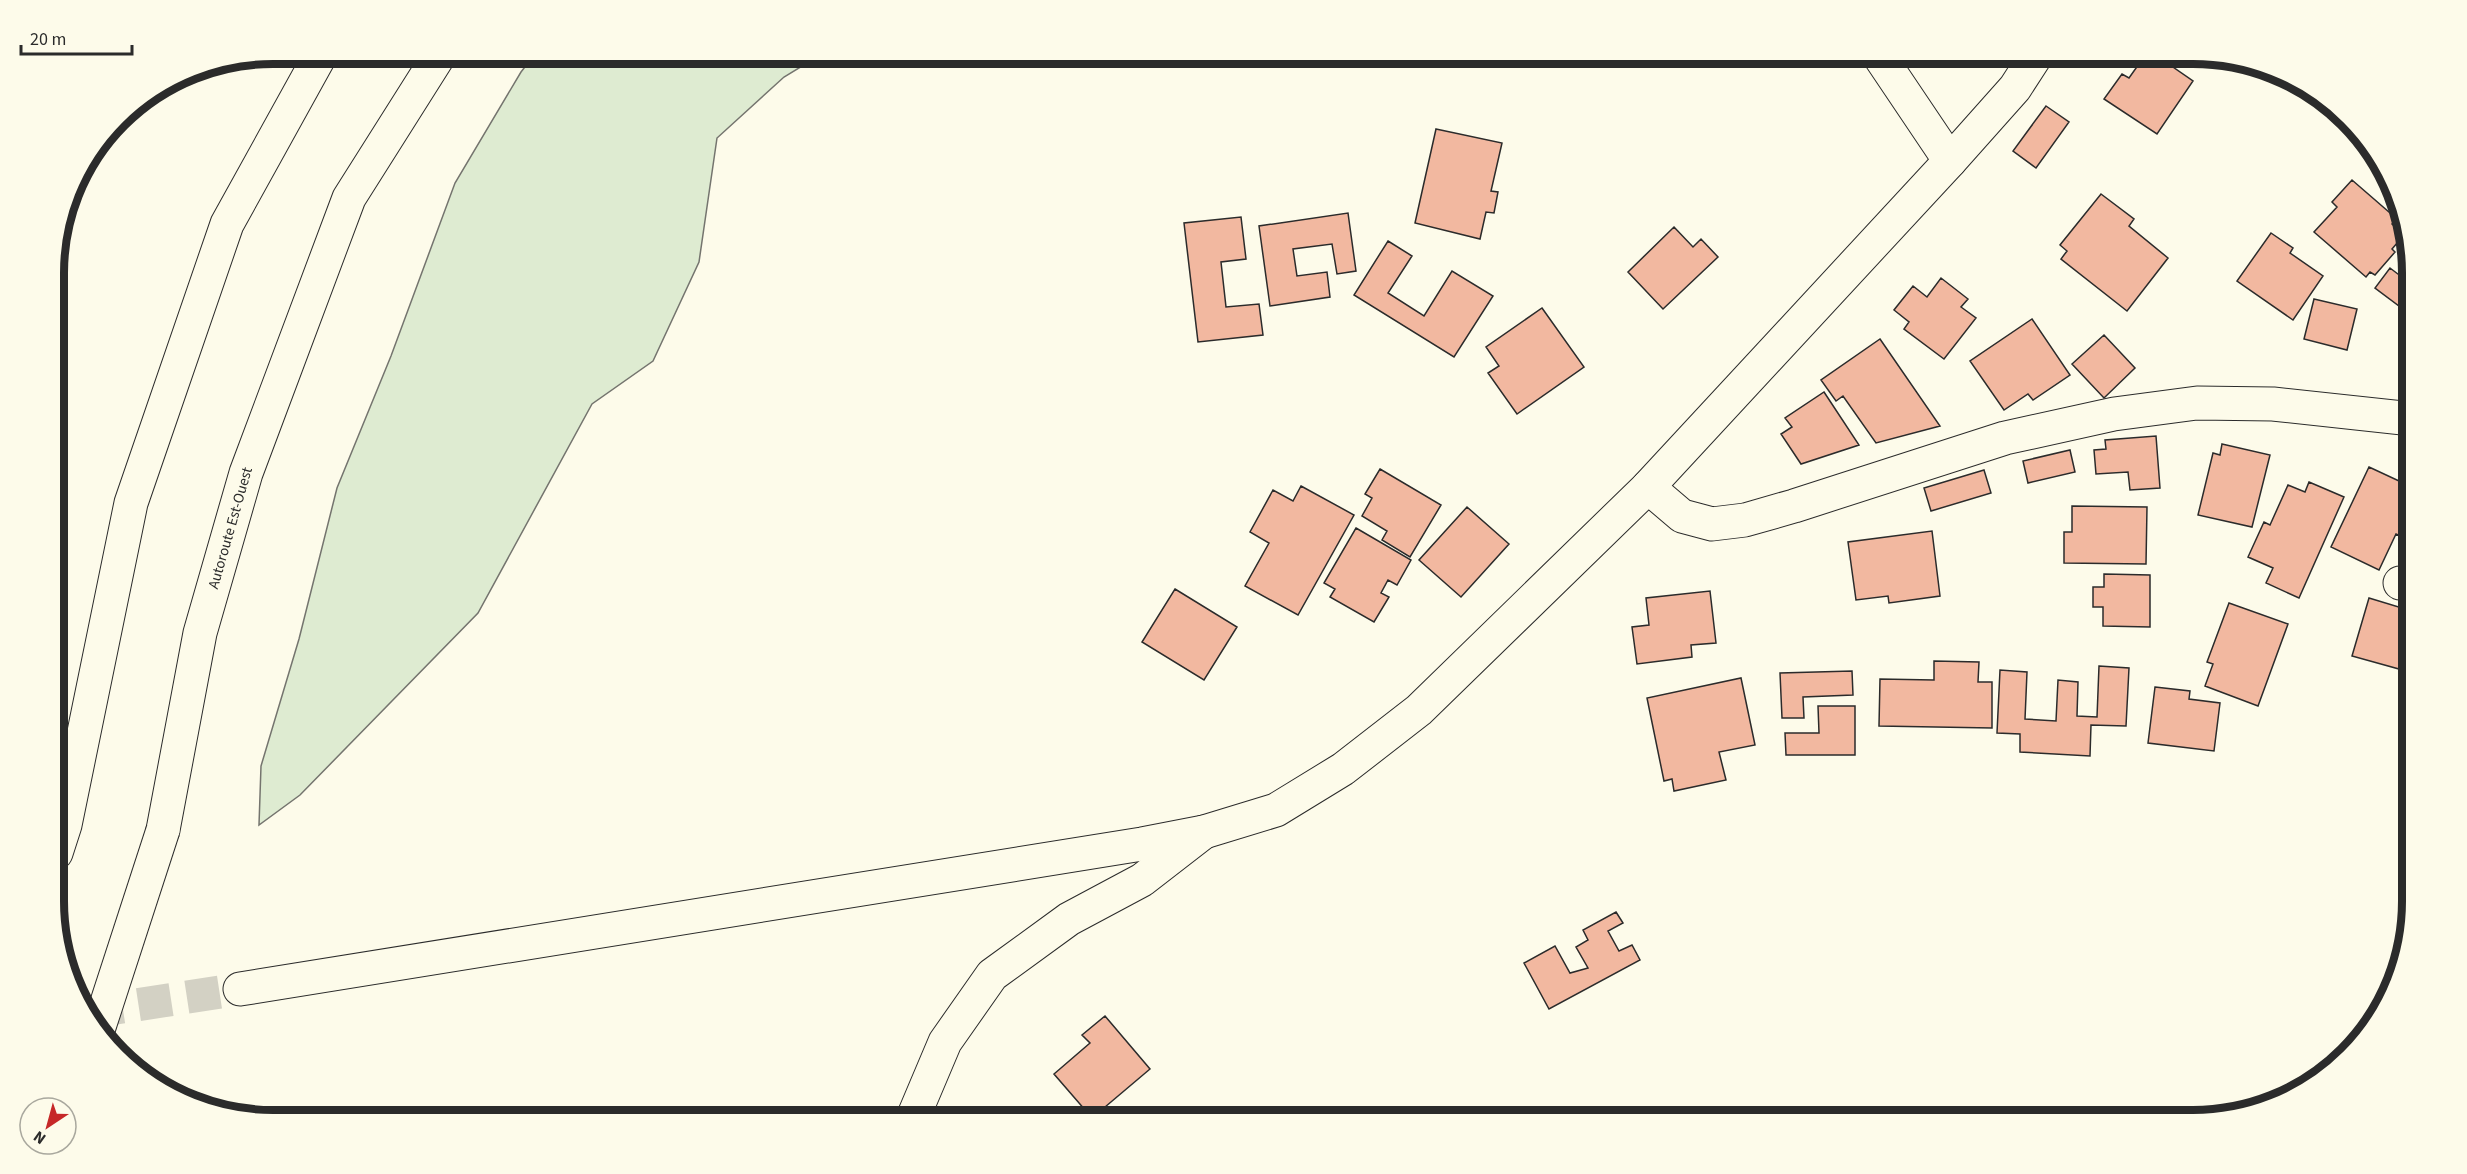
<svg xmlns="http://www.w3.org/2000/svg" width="2467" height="1174" font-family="'Source Sans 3',sans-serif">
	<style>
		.green { fill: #deebd1; stroke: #74746e; stroke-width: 1.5 }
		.building { fill: #f2b8a0; stroke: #2b2b2b; stroke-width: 1.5 }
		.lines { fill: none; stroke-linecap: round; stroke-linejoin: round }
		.secondary-tunnel { stroke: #d3d1c4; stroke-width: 33; stroke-dasharray: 33 16; stroke-linecap: butt }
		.street-casing { stroke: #2b2b2b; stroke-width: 35 }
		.secondary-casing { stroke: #2b2b2b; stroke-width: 35 }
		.highway-casing { stroke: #2b2b2b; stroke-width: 35 }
		.street { stroke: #fdfbea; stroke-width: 33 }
		.secondary { stroke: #fdfbea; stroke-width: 33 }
		.highway { stroke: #fdfbea; stroke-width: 33 }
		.highway-bridge-casing { stroke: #2b2b2b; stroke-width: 35; stroke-linecap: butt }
		.highway-bridge { stroke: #fdfbea; stroke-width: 33 }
		.labels { text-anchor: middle; stroke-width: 4.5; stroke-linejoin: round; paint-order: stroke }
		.street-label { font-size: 15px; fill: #2b2b2b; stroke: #fdfbea }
		.rim { fill: none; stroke: #2b2b2b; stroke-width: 8 }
	</style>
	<rect width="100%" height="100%" fill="#fdfbea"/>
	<!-- green -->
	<path class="green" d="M535,54h287l-38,23 -67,61 -18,124 -46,99 -61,43 -114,209 -178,182 -41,30 2,-59 38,-127 38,-151 54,-132 64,-173 66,-111z"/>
	<!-- building -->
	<path class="building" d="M2146,54h8l39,27 -36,53 -53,-35 18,-25 7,4z
		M2046,106l23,16 -33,46 -23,-17z
		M1436,129l66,14 -11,48 7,1 -4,21 -8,-1 -6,27 -65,-16z
		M2352,180l45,39 -5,5 12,11 -12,14 3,3 -20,23 -5,-3 -4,5 -52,-45 23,-25 -5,-5z
		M2101,194l33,25 -5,7 39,32 -41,53 -66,-52 6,-8 -7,-6z
		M1348,213l8,58 -19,3 -5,-30 -39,5 4,27 30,-4 3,25 -60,9 -11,-80z
		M1241,217l5,42 -25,3 5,45 33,-3 4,31 -65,7 -14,-119z
		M1674,227l19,20 8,-8 17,18 -55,52 -35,-37z
		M2271,233l22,15 -3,5 33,23 -30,44 -56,-39z
		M1388,241l24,15 -24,37 36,23 28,-45 41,25 -39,61 -100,-62z
		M2390,268l21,16v31l-36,-27z
		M1941,278l27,21 -7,8 15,11 -32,41 -40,-30 5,-7 -15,-12 19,-24 14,11z
		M2314,299l43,10 -10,41 -43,-11z
		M1542,308l42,59 -67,47 -29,-41 11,-7 -13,-19z
		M2032,319l38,56 -37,25 -5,-6 -24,16 -34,-49z
		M2104,335l31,33 -31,30 -32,-34z
		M1880,339l60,87 -64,17 -33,-47 -7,5 -15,-21z
		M1824,392l35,53 -58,19 -20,-30 11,-7 -7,-9z
		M2156,436l4,52 -30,2 -2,-18 -32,2 -2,-24 12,-1 -1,-9z
		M2222,444l48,11 -18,72 -54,-12 15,-62 7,2z
		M2070,450l5,22 -47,11 -5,-22z
		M2369,467l43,20v18l-3,6 3,1v11l-7,15 -9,-4 -17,36 -48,-23z
		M1380,469l61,36 -31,52 -28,-17 5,-9 -25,-15 10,-18 -7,-4z
		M1984,470l7,23 -60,18 -7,-23z
		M2309,482l35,15 -45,101 -33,-15 7,-15 -25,-11 16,-35 6,3 18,-40 17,7z
		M1301,486l53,29 -56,100 -53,-29 24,-43 -19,-11 23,-42 20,11z
		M2072,506l75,1 -1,57 -82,-1v-31h8z
		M1467,507l42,37 -48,53 -42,-37z
		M1356,528l55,32 -14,25 -9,-5 -7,13 8,4 -15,25 -44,-25 5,-8 -11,-6z
		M1932,531l8,65 -51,7 -1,-7 -32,4 -8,-58z
		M2104,574l46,1v52l-47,-1v-19h-10v-20h11z
		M1175,589l62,38 -33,53 -62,-38z
		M1710,591l6,52 -25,2 1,12 -55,7 -5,-37 17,-2 -3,-27z
		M2369,598l43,13v13l-13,45 -47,-13z
		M2229,603l59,21 -30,82 -53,-20 8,-22 -6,-2z
		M1934,661l45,1 -1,20h14v46l-113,-2 1,-47 54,1z
		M2099,666l30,2 -3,58 -35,-1 -1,31 -70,-4v-18l-23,-1 3,-63 27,2 -2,47 31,2 2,-41 20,2 -1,34 20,1z
		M1852,671l1,24 -50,2 1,21h-22l-2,-45z
		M1741,678l14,67 -36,7 7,28 -52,11 -2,-12 -8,2 -17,-83z
		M2155,687l35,4 -1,8 31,4 -6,48 -66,-8z
		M1818,706h37v49h-69l-1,-22h34z
		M1616,912l7,11 -15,8 11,20 13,-6 8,15 -91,49 -25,-46 31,-17 15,27 18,-5 -12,-21 12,-7 -5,-10z
		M1105,1016l45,53 -58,49 -38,-44 36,-31 -8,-8z"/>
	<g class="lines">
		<!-- secondary-tunnel -->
		<path class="secondary-tunnel" d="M90,1012l150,-23"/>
		<!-- street casing -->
		<g class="street-casing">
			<path id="street" d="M1878,54l72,107
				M1648,487l34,29 30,8 33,-4 49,-14 211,-68 109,-24 83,-11 76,1 139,15
				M2400,583h12
				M912,1120l33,-78 47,-67 77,-56 73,-39 62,-48"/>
		</g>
		<!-- secondary casing -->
		<g class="secondary-casing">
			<path id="secondary" d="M240,989l902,-145 62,-12 72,-22 67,-41 76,-59 229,-223 302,-326 65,-73 22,-34"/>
		</g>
		<!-- highway casing -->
		<g class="highway-casing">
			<path id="highway" d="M163,830l37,-197 46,-160 103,-275 91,-144
				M56,853l9,-28 66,-322 96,-279 94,-170"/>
		</g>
		<!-- street -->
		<use href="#street" class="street"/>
		<!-- secondary -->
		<use href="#secondary" class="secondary"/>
		<!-- highway -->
		<use href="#highway" class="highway"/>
		<!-- highway-bridge casing -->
		<g class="highway-bridge-casing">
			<path id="highway-bridge" d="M98,1030l65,-200"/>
		</g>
		<!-- highway-bridge -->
		<use href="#highway-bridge" class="highway-bridge"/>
	</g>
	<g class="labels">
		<!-- street labels -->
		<g class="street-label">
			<text transform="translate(230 528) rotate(-74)" y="5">Autoroute Est-Ouest</text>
		</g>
	</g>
	<!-- crop -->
	<path d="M0 0H2467V1174H0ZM273 64H2193A209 209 0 0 1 2402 273V901A209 209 0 0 1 2193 1110H273A209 209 0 0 1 64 901V273A209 209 0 0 1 273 64Z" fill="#fdfbea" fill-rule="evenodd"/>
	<path class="rim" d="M273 64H2193A209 209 0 0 1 2402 273V901A209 209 0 0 1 2193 1110H273A209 209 0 0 1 64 901V273A209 209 0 0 1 273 64Z"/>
	<!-- north arrow -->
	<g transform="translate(48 1126) rotate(216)"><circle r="28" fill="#fdfbea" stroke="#a9a89e" stroke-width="1.5"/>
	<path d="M0-4.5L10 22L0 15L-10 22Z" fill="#c62828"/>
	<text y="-9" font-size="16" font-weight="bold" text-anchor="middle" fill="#2b2b2b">N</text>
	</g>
	<!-- scale -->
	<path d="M21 45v9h111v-9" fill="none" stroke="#2b2b2b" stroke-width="3"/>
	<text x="30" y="45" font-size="18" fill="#2b2b2b" stroke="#fdfbea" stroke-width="4.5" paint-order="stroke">20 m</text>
</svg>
